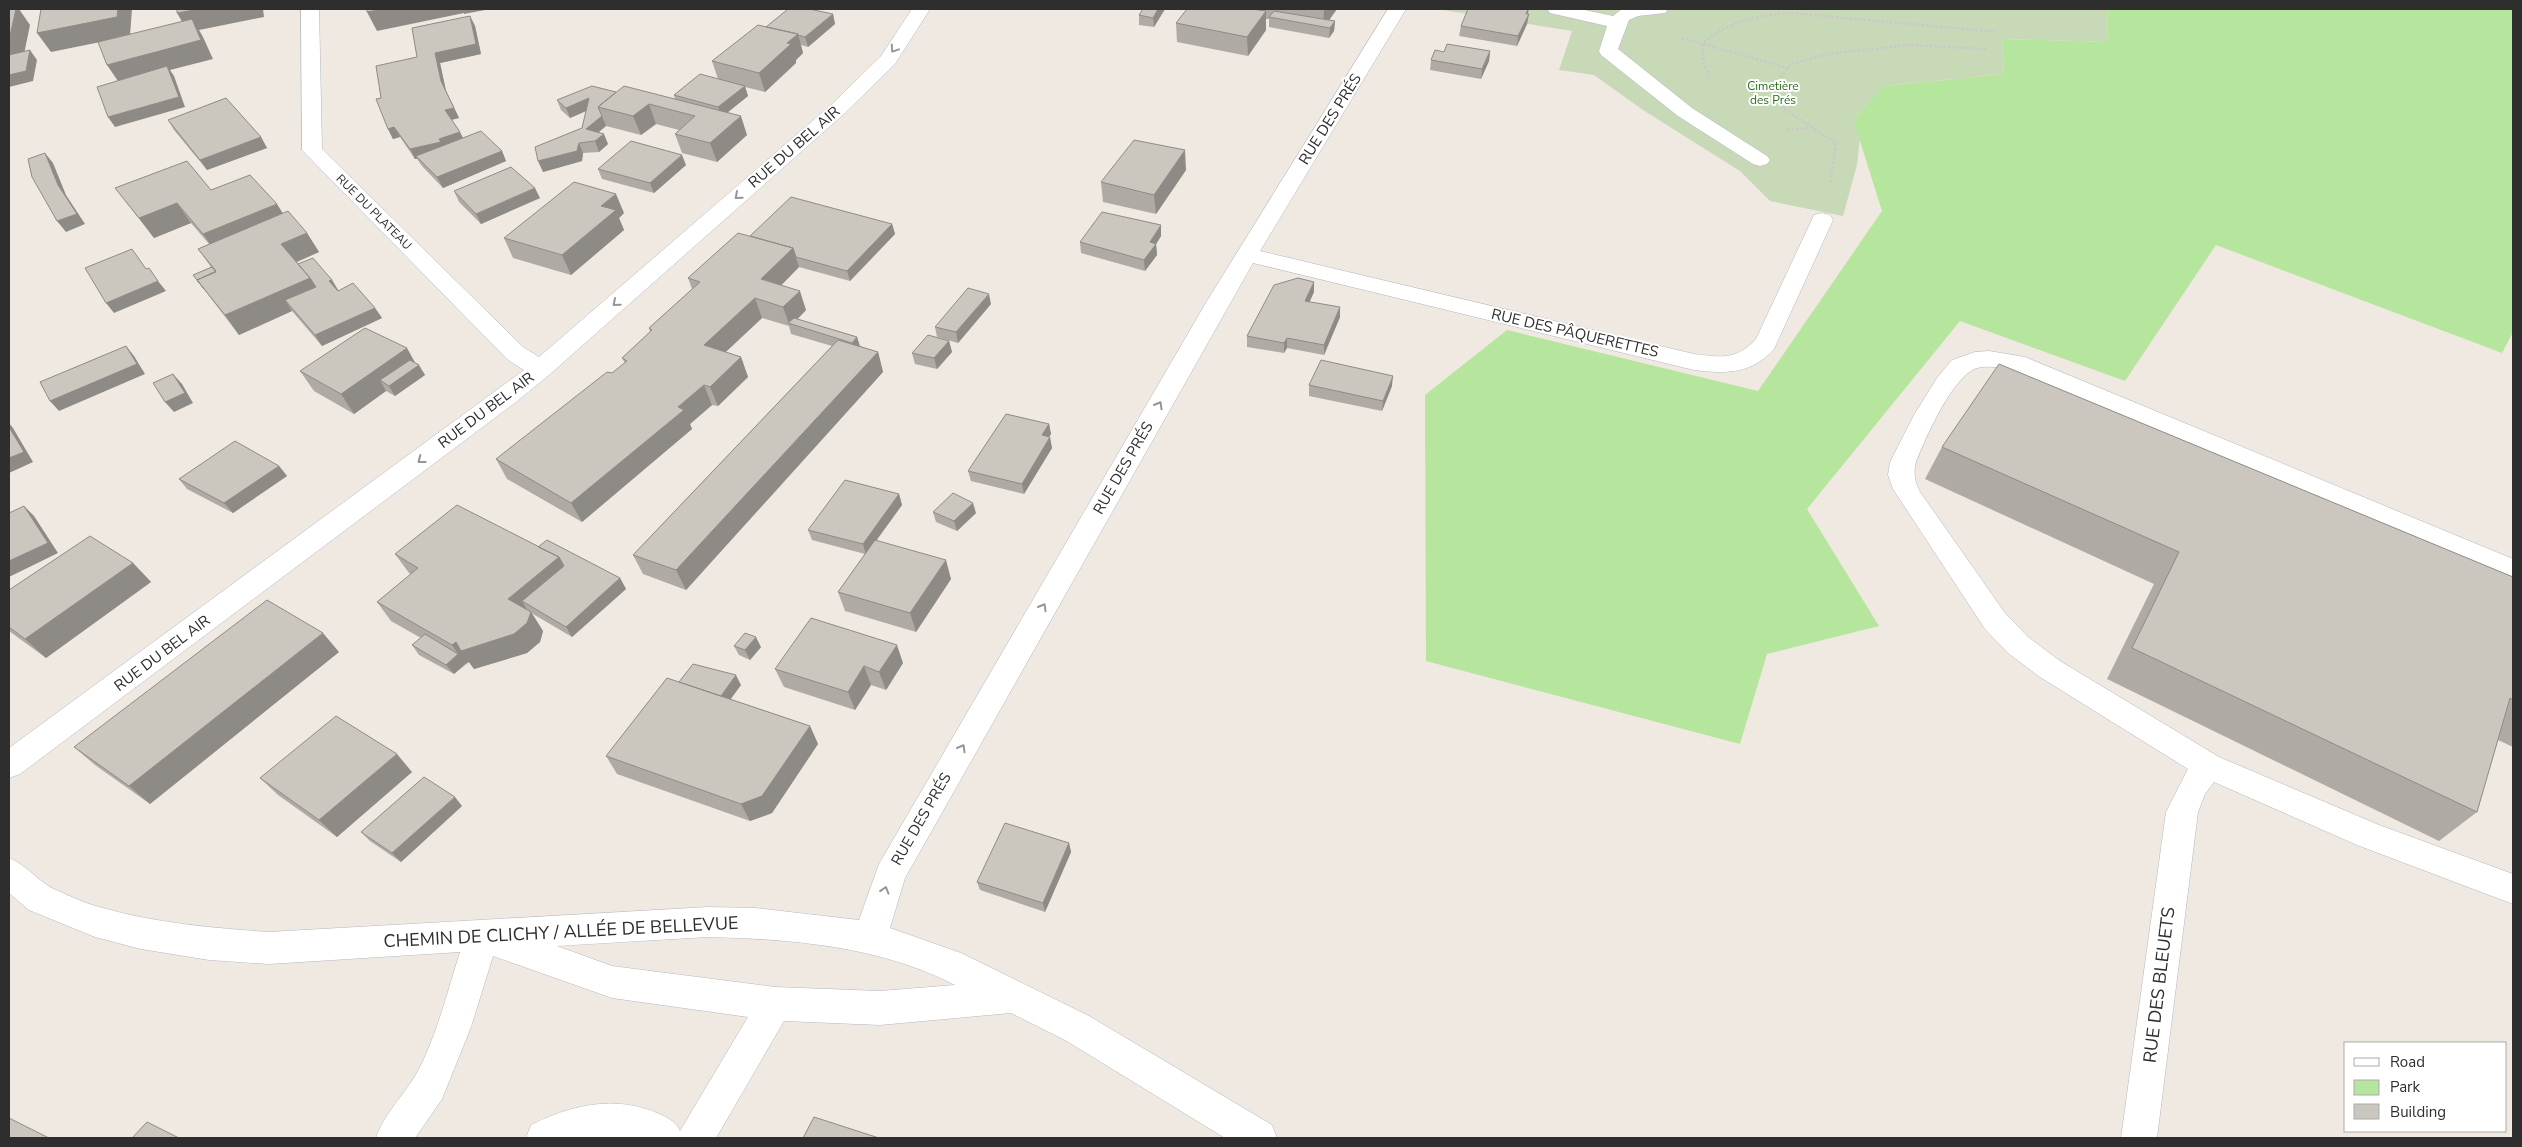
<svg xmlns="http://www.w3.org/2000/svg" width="2522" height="1147" font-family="'Nunito Sans',sans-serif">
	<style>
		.green { fill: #b6e59e }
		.cemetery { fill: #c8d9b8 }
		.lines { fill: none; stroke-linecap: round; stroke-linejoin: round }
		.minor-casing { stroke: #b4b7c1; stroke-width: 1 }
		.path { stroke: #c9c9c9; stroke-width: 2.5; stroke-dasharray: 2.5 2; stroke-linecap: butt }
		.minor { fill: #fff; fill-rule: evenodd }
		.wall { fill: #afaba4 }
		.shaded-wall { fill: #8e8b86 }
		.building { fill: #cbc7bf; stroke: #8e8b86 }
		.oneway { stroke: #969696 }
		.labels { text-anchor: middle; stroke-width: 4; stroke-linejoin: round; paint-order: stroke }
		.far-park-label { font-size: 12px; fill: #2c6e1b; stroke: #fff }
		.far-street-label { font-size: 12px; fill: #2e2e2e; stroke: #fff }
		.street-label { font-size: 15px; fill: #2e2e2e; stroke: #fff }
		.near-street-label { font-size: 18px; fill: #2e2e2e; stroke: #fff }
	</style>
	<rect width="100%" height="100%" fill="#efe9e1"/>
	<!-- green -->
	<path class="green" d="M2108,9h405v323l-11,21 -286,-108 -91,136 -165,-60 -153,188 72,117 -112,28 -27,90 -314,-83 -1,-266 82,-65 251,61 124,-180 -29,-92 31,-33 120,-12 -2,-35 105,3z"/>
	<!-- cemetery -->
	<path class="cemetery" d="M1437,9h671l-1,33 -105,-3 2,35 -120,12 -31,33 7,19 -3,27 -14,51 -73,-15 -30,-30 -97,-61 -49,-35 -35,-5 13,-39z"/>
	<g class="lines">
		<!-- minor casing -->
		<g class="minor-casing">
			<path id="minor" d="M301,9h18l3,140 201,198 16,10 292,-252 50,-49 31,-47h18l-35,55 -50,49 -296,262 -33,27 -496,372 -11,4v-30l515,-378 -17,-11 -205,-209z
				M1388,9h18l-146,242 434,103c27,3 42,7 62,-15l58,-124 8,-2 8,2 3,5 -59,129c-22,25 -48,25 -80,21l-441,-107 -348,615 -15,50 71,25 128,63 183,109 5,13h-52l-160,-98 -54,-27 -131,12 -96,-4 -68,117h-190l5,-13c40,-20 83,-30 126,-12 9,4 19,8 23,18l68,-114 -136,-19 -119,-42 -22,71 -29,72 -27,39h-39c8,-24 28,-43 41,-65 20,-38 30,-80 43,-121l-191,12 -60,-4 -68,-11 -46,-12 -66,-27 -20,-17v-35c18,7 30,25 47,32 14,6 28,13 43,17 55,16 113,21 170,25l439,-25 47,1 104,12 20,-56 328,-563zM708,937c83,2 172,9 247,48l-75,6 -105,-4 -163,-21 -55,-20z
				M1547,9h33l33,7 9,-7h46l-3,4 -27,3 -9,4 -11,29 74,59 75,48 3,4 -3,4 -7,2 -7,-2 -75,-48 -77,-61 -2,-4 8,-25 -57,-13z
				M1989,351l36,6 488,202v21l-501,-210c-11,-2 -24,-5 -35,-2 -24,7 -52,71 -61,94 -3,12 -1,20 4,30l85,121 23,24 32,24 159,96 160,68 134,49v30l-156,-59 -143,-63 -9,12 -7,18 -41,326h-36l45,-326 22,-43 -148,-92 -32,-24 -23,-24 -92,-140 -5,-14 2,-13 24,-47 23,-37 15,-18 23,-8z"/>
		</g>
		<!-- path -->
		<path class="path" d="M1682,38l106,30
			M1709,77l-6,-16v-18c26,-22 54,-28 87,-30l208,19
			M1787,130l26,-3
			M1830,182l6,-39 -53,-35 -6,-17 4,-15 10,-12 37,-10 80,-9 80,4"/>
		<!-- minor -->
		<use href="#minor" class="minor"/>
	</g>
	<!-- wall -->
	<path class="wall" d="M850,9h16l-1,1z
		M1143,9h22l-11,18 -15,-2v-10z
		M1256,9h81l-8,11 6,1 -1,10 -5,7 -60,-11v-8h-3v11l-18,26 -71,-14 -1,-19z
		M833,14l2,10 -27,23 -7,-2 2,8 -7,7v3l-31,29 -20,-5 3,9 -20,16 19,23 -30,27 -35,-9 -7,-19 4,-4 -23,-6 -15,11 -35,-9 -7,6 9,12 -9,8 -16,1 -1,8 -39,11 39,-44 4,-17 -16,7 -9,-8 -4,-10 59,-8 59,7 -1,-4 44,-16 -6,-18 54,-34z
		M1528,14l-1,10 -10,22 -58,-10 2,-10z
		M470,16l5,10 6,28 -41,9 6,28 13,27 -7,2 11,18 39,13 4,10 -63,27 -21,-22 -5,-7h-2l-15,-22 -7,2 -5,-10 -7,-31 36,-41z
		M1490,51l-1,10 -8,18 -51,-9 1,-10 13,-8z
		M168,120l93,17 6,11 -60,22 -33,-40z
		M686,165l-32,28 -52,-14 -4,-10z
		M1186,170l-30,44 -53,-12 -2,-20z
		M115,188l96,2 72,23 24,20 12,19 -22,10 1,2 34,16 6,10 37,18 7,10 -60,28 -30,-35 -53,24 -46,-60 18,-8 -13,-18 11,-5 -18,-21 -37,15z
		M454,191l86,7 -59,26 -22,-22z
		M624,213l-5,5 5,12 -53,45 -58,-17 -9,-20z
		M892,224l3,10 -45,47 -51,-14 -18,18 25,25 -9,9 60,18 3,9 18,6 5,20 -197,218 -43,-16 -10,-19 199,-209 -41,-12 -2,-8 -27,-8 -37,34 16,5 7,20 -30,29 -6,-1 -22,19 2,5 -110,93 -75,-43 -11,-20 129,-96 -3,-5 28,-26 -1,-4 43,-39 -4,-11 62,-42z
		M1161,236l-5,8 1,11 -12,16 -64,-18 -1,-11z
		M1314,282v10l-5,10 31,15 -16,38 -37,-7 -3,5 -37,-6v-11z
		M991,304l-33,39 -21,-6 -2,-10z
		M949,341l3,11 -15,17 -22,-5 -3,-11z
		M416,363l9,12 -30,21 -9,-5 -32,23 -40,-23 -14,-20z
		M1309,385l83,1 -10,25 -73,-15z
		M1049,424l2,10 -2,3 3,11 -28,46 -53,-13 -3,-10z
		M1942,447l571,130v170l-15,-7 -21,72 -38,29 -332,-162 47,-95 -229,-105z
		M279,466l8,10 -54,37 -46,-24 -8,-10z
		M899,494l3,11 -26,35 75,39 -35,53 -71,-21 -7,-19 27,-38 -53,-14 -4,-10z
		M933,512l43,1 -19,18 -21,-9z
		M538,547l82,31 6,11 -54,48 -44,-26 3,1 12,19 -3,11 -13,11 -53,16 -5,-7 -15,12 -35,-19 -7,-10 9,-7 -30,-17 -14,-19 34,-28 -2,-1 -14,-19z
		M133,563l18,19 -105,76 -37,-27v-41z
		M734,646l27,1 -11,13 -11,-5z
		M339,652l-189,152 -55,-39 -21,-18z
		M903,663l-17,27 -15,-5 -16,25 -71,-23 -9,-18z
		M679,682l62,3 -11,14 80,27 8,18 -46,69 -22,8 -133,-47 -11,-18z
		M412,772l-75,65 -59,-42 -18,-17z
		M462,806l-61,56 -31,-21 -9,-9z
		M1069,843l2,9 -26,60 -65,-22 -3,-8z"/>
	<!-- shaded-wall -->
	<path class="shaded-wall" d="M16,9h3l11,16 -7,34 -14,3v-22z
		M118,9h14l-2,27 -79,16 -14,-19z
		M199,9h64l1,8 -65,13 4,7 10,22 -43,11 4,6 11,31 -70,20 -7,-10 12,-33 -13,-19 81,-33 -11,-19z
		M382,9h103v1l-21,4v-1l-87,18 -10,-19z
		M1158,9h7l-11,18 -1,-9z
		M1325,9h12l-13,18h-1l1,-17z
		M1528,9h1l-3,10 3,-5 -2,10 -10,22 1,-10z
		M1266,11v19l-18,26 -1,-19z
		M833,14l2,10 -27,23 -3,-10z
		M470,16l5,10 6,28 -41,9 6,28 13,27 -9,2 -5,-10 -4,-29 -6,-28z
		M1335,21l-1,10 -5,7 1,-10z
		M798,34l5,19 -7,7v3l-31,29 -6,-19 28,-30z
		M30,50l7,10 -4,21 -24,6v-12z
		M1490,51l-1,10 -8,18 1,-10z
		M745,86l3,10 -26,21 -4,-10z
		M589,98l4,10 -23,10 -4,-10z
		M649,104l7,20 -15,11 -8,-19z
		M602,116l4,10 -16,13 -4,-10z
		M741,116l6,19 -30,27 -7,-19z
		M394,127l6,10 -7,2 -5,-10z
		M460,132l5,10 -49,14 1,3h-2l-5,-10z
		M604,134l4,10 -9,8 -4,-11z
		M261,137l6,11 -60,22 -7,-10z
		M579,143l4,10 -1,8 -39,11 -5,-11z
		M1185,150l1,20 -30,44 -2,-19z
		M502,151l4,10 -63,27 -6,-11z
		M45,153l8,10 13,32 19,29 -19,8 -9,-11 1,-36z
		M682,155l4,10 -32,28 -4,-10z
		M535,188l5,10 -59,26 -5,-10z
		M616,194l8,19 -5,5 5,12 -53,45 -9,-20 39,-49z
		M177,203l14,20 -37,15 -15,-20z
		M277,204l12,19 -72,31 -14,-20z
		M892,224l3,10 -45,47 -3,-10z
		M1161,225v11l-6,10 1,-2 1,11 -12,16 -1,-11 6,-18z
		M307,233l12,19 -25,11 -13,-19z
		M793,248l6,19 -31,32 -7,-20z
		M310,278l13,19 -38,3 7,11 -53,24 -14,-20z
		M332,280l6,10 -2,2 -7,-11z
		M158,281l8,10 -52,22 -8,-10z
		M1314,282v10l-9,20v-11z
		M800,291l6,19 -14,15 -3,-1 -6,-17z
		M989,294l2,10 -33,39 -2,-11z
		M755,298l7,20 -50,47 -8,-20z
		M1340,307v10l-16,38v-10z
		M375,308l7,10 -60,28 -7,-11z
		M857,337l3,10 -5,6 -3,-10z
		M1287,338v10l-3,5v-10z
		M949,341l3,11 -15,17 -3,-11z
		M126,346l8,10 11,18 -86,37 -9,-10z
		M407,348l10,18 2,-1 6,10 -30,21 -6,-10 -9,-6 6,11 -32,23 -13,-20z
		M878,352l5,20 -197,218 -10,-20z
		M741,357l7,20 -30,29 -8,-19z
		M173,374l9,10 11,19 -19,9 -9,-10z
		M1393,376l-1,10 -10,25 1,-10z
		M704,385l8,20 -22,19 2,5 -110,93 -11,-19 107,-96z
		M9,423l4,5 20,34 -24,11z
		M1049,424l2,10 -7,11 -2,-10z
		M1050,437l2,11 -28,46 -2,-10z
		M279,466l8,10 -54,37 -9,-10z
		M899,494l3,11 -36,50 -3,-11z
		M973,503l3,10 -19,18 -3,-10z
		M24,506l10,10 24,37 -49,24v-16z
		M559,557l11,19 -48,25 6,10 -20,-12z
		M946,560l5,19 -35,53 -6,-19z
		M133,563l18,19 -105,76 -21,-19z
		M620,578l6,11 -54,48 -6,-10z
		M531,612l12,19 -3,11 -13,11 -53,16 -5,-7 -4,2 -13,-19 4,-3z
		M323,633l16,19 -189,152 -21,-18z
		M756,637l5,10 -11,13 -5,-10z
		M897,645l6,18 -17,27 -7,-18z
		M458,654l7,10 -11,10 -8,-9z
		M864,666l7,19 -16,25 -7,-18z
		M736,675l5,10 -19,26 -5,-9z
		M810,726l8,18 -46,69 -22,8 -9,-17z
		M397,754l15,18 -75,65 -18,-17z
		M455,797l7,9 -61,56 -9,-9z
		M1069,843l2,9 -26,60 -2,-9z"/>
	<!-- building -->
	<path class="building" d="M9,9h7l-7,31z
		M41,9h77l-1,8 -80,16z
		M177,9h22l-22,4z
		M367,9h15l-15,3z
		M788,9h21l24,5 -28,23 -7,-2v-1l-32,-7z
		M1143,9h15l-5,9 -14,-3z
		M1187,9h65l14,2 -19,26 -71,-14z
		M1468,9h60l-2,5h3l-11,22 -57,-10z
		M1274,11l61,10 -5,7 -61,-11z
		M470,16l6,28 -41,9 6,28 13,27 -9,2 15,22 -21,7 2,3 -31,7 -16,-22 -6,2 -12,-30 5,-1 -5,-32 41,-9 -5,-29z
		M192,19l9,21 -94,25 -9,-23z
		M758,25l40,9 -11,9 4,1 -32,29 -47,-12z
		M1447,44l43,7 -8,18 -51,-9 4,-10 9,2z
		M30,50l-4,21 -17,4v-20z
		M167,66l12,31 -71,20 -11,-30z
		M700,74l45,12 -27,21 -44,-12z
		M592,86l24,6 -18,15 4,9 -16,13 18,5 -9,7 -16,2 -2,8 -39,10 -3,-14 47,-19 7,-30 -23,10 -9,-8z
		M624,86l117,30 -31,27 -35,-9 20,-18 -46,-12 -16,12 -35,-9z
		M226,98l35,39 -61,23 -32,-40z
		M481,131l21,20 -65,26 -21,-21z
		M1134,140l51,10 -31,45 -53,-13z
		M631,141l51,14 -32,28 -52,-14z
		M45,153l13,32 19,29 -20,7 -25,-44 -4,-18z
		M187,161l24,29 39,-15 27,29 -74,30 -26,-31 -38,15 -24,-30z
		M511,167l24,21 -59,26 -22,-23z
		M574,182l42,12 -15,12 15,4 -54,45 -58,-17z
		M791,197l101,27 -45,47 -51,-14 -3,-9 -43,-12z
		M288,211l19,22 -26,11 29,34 -85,37 -28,-35 19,-9 -18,-22z
		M1102,212l59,13 -11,17 6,2 -12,16 -64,-18z
		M738,233l55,15 -32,31 39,12 -17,16 -28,-9 -51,47 37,12 -31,30 -6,-2 -26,22 6,3 -113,93 -75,-44 111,-87 5,1 15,-12 -5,-3 30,-28 -3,-2 51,-46 -12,-4z
		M132,249l14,20 3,-1 9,13 -52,22 -21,-35z
		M313,258l19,22 -3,1 9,10 15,-8 22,25 -60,27 -30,-35 31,-13 -6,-9 -12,-14z
		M212,267l4,5 -19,8 7,9 -11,-14z
		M1298,278l16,4 -9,19 35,6 -16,38 -37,-7 -3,5 -37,-7 27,-51z
		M968,288l21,6 -33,38 -21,-5z
		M794,318l63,19 -5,6 -64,-20z
		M365,328l42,20 -66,46 -41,-23z
		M928,335l21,6 -15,17 -22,-5z
		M838,340l40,12 -202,218 -43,-15z
		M126,346l11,18 -87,37 -10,-19z
		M410,360l9,5 -30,21 -9,-6z
		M1321,360l72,16 -10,25 -74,-16z
		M1999,364l514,213v123l-3,-2 -33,114 -345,-164 47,-96 -237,-105z
		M173,374l12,19 -20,9 -12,-19z
		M1006,414l43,10 -7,11 8,2 -28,47 -54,-13z
		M9,427l15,25 -15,6z
		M235,441l44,25 -55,37 -45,-24z
		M845,480l54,14 -36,50 -55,-14z
		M953,493l20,10 -19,18 -21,-9z
		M457,505l102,52 -51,42 23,13 -4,11 -13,11 -53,17 -5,-9 -4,3 -75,-43 41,-34 -23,-14z
		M24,506l24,37 -39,18v-48z
		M90,536l43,27 -108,76 -16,-12v-37z
		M547,540l73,38 -54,49 -44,-26 42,-35 -5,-9 -21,-10z
		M875,540l71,20 -36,53 -72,-21z
		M267,600l56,33 -194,153 -55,-39z
		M811,618l86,27 -18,27 -15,-6 -16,26 -73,-23z
		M745,633l11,4 -11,13 -11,-4z
		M425,634l33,20 -12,11 -34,-20z
		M693,664l43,11 -15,21 -42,-14z
		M667,678l143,48 -48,70 -21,8 -135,-48z
		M336,716l61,38 -78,66 -59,-42z
		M424,777l31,20 -63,56 -31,-21z
		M1005,823l64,20 -26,60 -66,-21z
		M814,1117l65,21h-76z
		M9,1118l40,20h-40z
		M147,1122l32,16h-47z"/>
	<!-- one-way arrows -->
	<defs><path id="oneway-chevron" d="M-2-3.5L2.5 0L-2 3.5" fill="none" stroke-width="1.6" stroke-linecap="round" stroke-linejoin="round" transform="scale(1.25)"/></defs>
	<g class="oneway">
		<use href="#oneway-chevron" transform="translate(894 49) rotate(124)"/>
		<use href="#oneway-chevron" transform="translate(738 196) rotate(139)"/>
		<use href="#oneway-chevron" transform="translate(616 303) rotate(139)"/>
		<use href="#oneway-chevron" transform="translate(1159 405) rotate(-60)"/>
		<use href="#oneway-chevron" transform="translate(421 460) rotate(143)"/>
		<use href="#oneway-chevron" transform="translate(1043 607) rotate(-60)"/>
		<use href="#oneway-chevron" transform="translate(962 748) rotate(-60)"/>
		<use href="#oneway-chevron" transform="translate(885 890) rotate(-73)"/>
	</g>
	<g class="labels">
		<!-- far-park labels -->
		<g class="far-park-label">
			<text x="1773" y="90">Cimetière<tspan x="1773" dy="14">des Prés</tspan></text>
		</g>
		<!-- far-street labels -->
		<g class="far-street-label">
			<text transform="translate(374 212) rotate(45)" y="4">RUE DU PLATEAU</text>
		</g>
		<!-- street labels -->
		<g class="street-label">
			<text transform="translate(1330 119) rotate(-58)" y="5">RUE DES PRÉS</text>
			<text transform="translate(794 147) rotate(-41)" y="5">RUE DU BEL AIR</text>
			<text transform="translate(1575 333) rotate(13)" y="5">RUE DES PÂQUERETTES</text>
			<text transform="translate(486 410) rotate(-37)" y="5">RUE DU BEL AIR</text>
			<text transform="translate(1123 468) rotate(-60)" y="5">RUE DES PRÉS</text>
			<text transform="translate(162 653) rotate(-37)" y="5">RUE DU BEL AIR</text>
			<text transform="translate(921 819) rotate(-60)" y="5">RUE DES PRÉS</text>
		</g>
		<!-- near-street labels -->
		<g class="near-street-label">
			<text transform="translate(561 932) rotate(-3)" y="6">CHEMIN DE CLICHY / ALLÉE DE BELLEVUE</text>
			<text transform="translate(2159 985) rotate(-83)" y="6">RUE DES BLEUETS</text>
		</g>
	</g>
	<!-- border -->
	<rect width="2522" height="1147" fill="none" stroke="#2e2e2e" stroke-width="20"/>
	<!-- legend -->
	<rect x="2344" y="1042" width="162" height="90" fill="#ffffff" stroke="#ababab"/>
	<rect x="2354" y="1058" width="25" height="8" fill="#ffffff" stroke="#ababab"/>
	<text x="2390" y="1067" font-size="15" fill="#2e2e2e">Road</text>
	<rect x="2354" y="1080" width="25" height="15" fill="#b6e59e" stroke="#ababab"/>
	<text x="2390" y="1092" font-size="15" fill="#2e2e2e">Park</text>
	<rect x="2354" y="1104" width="25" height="15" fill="#cbc7bf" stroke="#ababab"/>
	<text x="2390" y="1117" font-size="15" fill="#2e2e2e">Building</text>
</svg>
